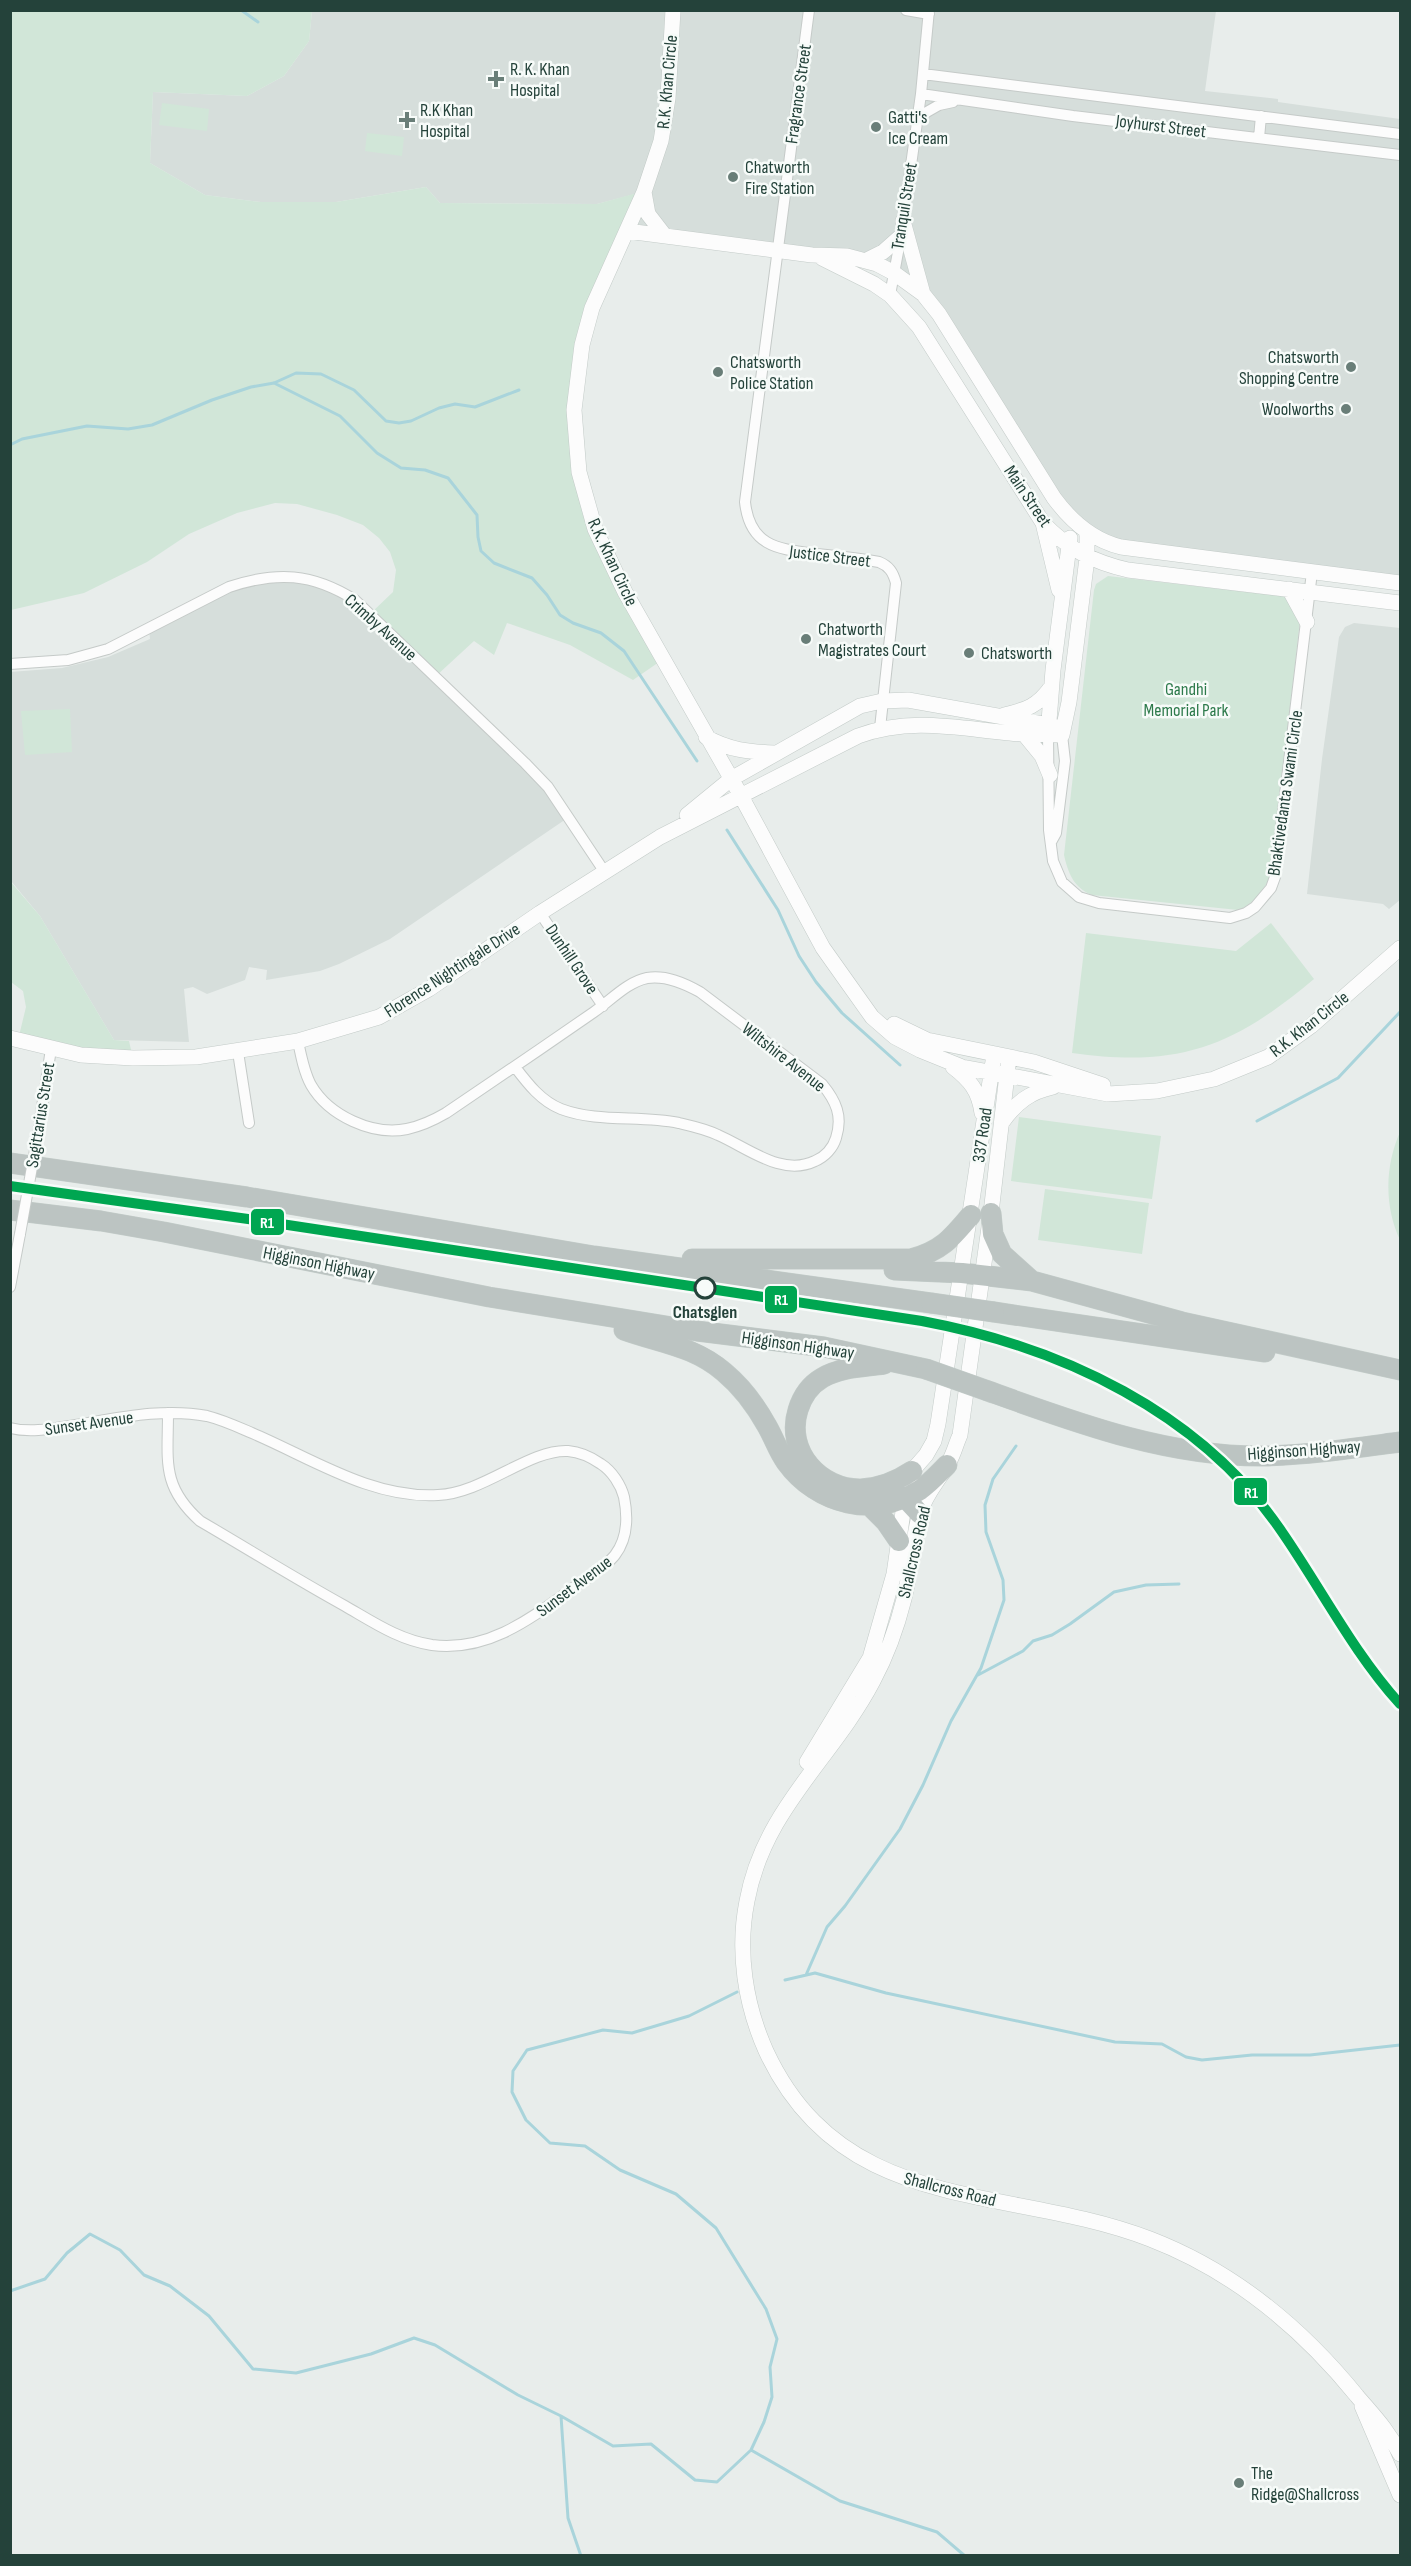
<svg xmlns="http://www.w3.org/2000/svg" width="1411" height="2566" font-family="'Sofia Sans Condensed',sans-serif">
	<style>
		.built { fill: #d6dedb }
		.green { fill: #d1e6d8 }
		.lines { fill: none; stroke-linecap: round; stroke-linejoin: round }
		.stream { stroke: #a9d4db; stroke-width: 3 }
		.street-casing { stroke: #c5cac8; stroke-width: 12 }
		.secondary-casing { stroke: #c3cbc8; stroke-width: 16 }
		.highway-casing { stroke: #c3ccc9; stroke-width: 21 }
		.street { stroke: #fcfcfc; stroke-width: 10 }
		.secondary { stroke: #fcfcfc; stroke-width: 15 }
		.highway { stroke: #bcc4c2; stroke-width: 20 }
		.street-bridge-casing { stroke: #c5cac8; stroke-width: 12; stroke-linecap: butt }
		.highway-bridge-casing { stroke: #c3ccc9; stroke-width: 21; stroke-linecap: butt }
		.street-bridge { stroke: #fcfcfc; stroke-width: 10 }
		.highway-bridge { stroke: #bcc4c2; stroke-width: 20 }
		.rail-1-casing { stroke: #f7fbf9; stroke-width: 15 }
		.rail-1 { stroke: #00a651; stroke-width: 10 }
		.poi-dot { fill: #697e78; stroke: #f7fbf9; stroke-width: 2 }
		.stop-dot { fill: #f7fbf9; stroke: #24423a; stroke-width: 3 }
		.labels { text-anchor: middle; stroke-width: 5; stroke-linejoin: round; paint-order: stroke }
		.poi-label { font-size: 18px; fill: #24423a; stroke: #f7fbf9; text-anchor: start }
		.street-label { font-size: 18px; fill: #24423a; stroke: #f7fbf9 }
		.park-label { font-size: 18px; fill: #2d7a4b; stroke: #f7fbf9 }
		.stop-label { font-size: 18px; font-weight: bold; fill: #24423a; stroke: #f7fbf9 }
		.line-badge { stroke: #f7fbf9; stroke-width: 2 }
		.badge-label { font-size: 16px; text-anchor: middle; font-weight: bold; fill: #fff }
	</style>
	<rect width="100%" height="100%" fill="#e8edeb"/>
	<!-- built -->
	<path class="built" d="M312,11h904l-11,80 73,8v3l122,17v463l-279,-36 -49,-26 -133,-206 -62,-51 -250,-31 16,-40 -46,12 -157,-1 -14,-16 -90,15h-75l-56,-7 -55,-32 3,-71 94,4 37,-20 25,-35z
		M270,576l67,12 189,175 43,54 -179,122 -51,25 -19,7 -54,9 1,-10 -18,-3 -4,13 -38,14 -14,-7 -9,2 5,53 -75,-2 -74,-124 -29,-35 -1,-209 52,-4 46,-11 42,-18 -1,-10 80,-42z
		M1354,623l46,5v272l-11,9 -6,-5 -76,-10 15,-135 17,-122 6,-10z"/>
	<!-- green -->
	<path class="green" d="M11,11h301l-3,30 -25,35 -37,20 -94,-4 -3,71 55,32 56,7h75l90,-15 14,16 157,1 47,-13 -17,41 -51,142 9,127 77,159 -29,20 -63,-35 -63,-22 -13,32 -20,-14 -38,35 -65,-63 22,-21 3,-22 -6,-18 -11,-14 -16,-13 -26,-10 -40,-11 -22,-1 -38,10 -48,21 -42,28 -63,31 -73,17z
		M162,103l47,6 -2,22 -48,-6z
		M367,133l37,4 -2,19 -37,-5z
		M1108,576l182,21 10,23 -29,255c-8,16 -16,29 -33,35l-146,-15c-18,-7 -24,-22 -28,-40l30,-265 2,-6z
		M70,709l2,43 -47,3 -4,-44z
		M10,881l30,35 74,124 15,1 4,17 -115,-18 8,-33 -3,-16 -12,-9z
		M1271,923l43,56c-81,68 -135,89 -242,74l14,-120 150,18z
		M1019,1117l142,19 -9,63 -141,-18z
		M1400,1132v108c-16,-34 -15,-74 0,-108z
		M1045,1189l104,14 -7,51 -104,-14z"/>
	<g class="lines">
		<!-- stream -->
		<path class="stream" d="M241,10l17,12
			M274,383l66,33 37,37 24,15 24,2 23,8 29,37 1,22 3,14 13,12 38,15 15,17 13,20 13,8 28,10 23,18 73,110
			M10,445l12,-6 65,-13 41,3 24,-4 60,-25 39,-13 23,-4 22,-10 25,1 33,16 32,31 13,2 12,-2 28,-13 16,-4 20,3 44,-17
			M727,830l51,80 21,46 17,26 26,31 58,52
			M1257,1121l81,-43 62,-66
			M978,1675l45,-24 10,-10 19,-6 18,-11 44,-32 32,-7 33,-1
			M806,1975l21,-48 18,-21 55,-77 23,-44 28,-64 30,-53 23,-68 -1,-20 -17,-48 -1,-27 8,-26 23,-33
			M785,1980l30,-7 71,20 229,49 47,2 24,13 16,3 50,-5h58l90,-10
			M10,2291l35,-12 22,-26 23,-19 30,16 24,25 26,11 39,30 44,53 43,4 75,-19 43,-16 21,7 83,50 43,21 52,30 38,-2 44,36 22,2 34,-32 13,-28 8,-25 -2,-30 7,-28 -11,-30 -50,-81 -40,-34 -56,-24 -35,-24 -35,-3 -24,-23 -14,-28 1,-21 14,-21 76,-20 29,3 57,-17 48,-24
			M561,2416l7,102 13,38
			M751,2450l89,51 97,31 28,24"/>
		<!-- street casing -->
		<g class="street-casing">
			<path id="street" d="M809,10l-64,492c5,46 35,47 72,52 21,2 41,4 62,8 10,4 14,10 17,21l-16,145
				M906,10l23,4
				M923,74l477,60
				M921,94l152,22 327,39
				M918,117l21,-12 14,-3
				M1259,138l2,-22
				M890,295l11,-59 20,-142 8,-84
				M10,664l58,-4 40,-11 121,-62c48,-16 83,-14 126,13l170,163 23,24 56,84
				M1048,734l1,96 4,31 9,21 17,15 20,6 131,15 16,-5 9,-6 16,-19 4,-11 37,-305
				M1051,842l5,-9 9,-72 -3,-26
				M540,913l63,93
				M298,1041c3,15 6,31 13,44 18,31 62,51 96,44 14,-3 27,-9 39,-16 49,-33 99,-67 148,-101 16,-11 33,-30 53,-34 19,-3 37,5 53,14l122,92c14,17 21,32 14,54 -3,10 -11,19 -21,23 -33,16 -67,-13 -97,-26 -12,-6 -26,-9 -39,-12 -39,-8 -81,0 -118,-14 -20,-8 -33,-25 -46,-42
				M238,1052l11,71
				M37,1139l14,-90
				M10,1287l10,-53
				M10,1428c24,6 49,-1 72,-4 41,-7 84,-16 125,-8 16,4 31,11 45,17 59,25 120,66 186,62 46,-2 91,-46 130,-44 12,1 23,6 33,13 11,7 20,21 23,33 4,20 4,41 -9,58 -10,13 -29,23 -42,33 -43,31 -85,64 -141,57 -33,-5 -59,-23 -87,-39 -49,-27 -97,-57 -145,-85 -39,-35 -32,-60 -32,-108"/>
		</g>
		<!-- secondary casing -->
		<g class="secondary-casing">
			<path id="secondary" d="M673,10l-5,88 -7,43 -17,51 -52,116 -10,37 -8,65 5,62 16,57 30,63 115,202 83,154 49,69 23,20 25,13 42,17 146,27 49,-3 57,-12 54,-22 43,-31 89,-78
				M644,192l4,22 17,22
				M903,221l20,73
				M627,231l185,24 35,1 30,8 17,9 29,21 16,20 115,184c17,23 38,42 67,49l279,36
				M822,258l52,26 16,11 29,32 124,196c25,26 50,39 85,47l272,33
				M867,260l16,-8 18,-16
				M1043,523l16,67
				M1289,589l18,33
				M1004,715c22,-5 34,-9 47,-28
				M1024,734l18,22 8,19
				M1048,734l5,-64 17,-132
				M706,737c22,13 44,15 68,16
				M687,815l44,-36 129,-73 22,-5 26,-1 146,26
				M894,1024l33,16 107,22 69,23
				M10,1038l71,17 52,3 63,-1 102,-16 81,-24 50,-28 111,-76 120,-76 198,-101c52,-19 99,-8 152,-3 17,2 35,1 52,2l7,-33 18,-144v-26
				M1009,1057l-18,156 -31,222c-4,9 -6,18 -11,27 -9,17 -24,32 -29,51 -8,28 -9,58 -16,86 -7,28 -17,56 -31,82 -41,78 -109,128 -126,220 -10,50 -2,103 19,150 77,166 241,133 384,188 83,32 151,88 207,157 17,20 31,34 43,58
				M953,1067c17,13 26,24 29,46
				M1003,1121c14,-19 27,-29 50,-34
				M807,1762l63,-104 24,-84 11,-76 7,-27 14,-16 8,-14 4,-17 56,-369
				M1362,2406l38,89"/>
		</g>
		<!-- highway casing -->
		<g class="highway-casing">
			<path id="highway" d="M10,1163l237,34 347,59 337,47
				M10,1210l91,11 63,11 325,65 208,34 127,16 102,22
				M991,1213l2,21 9,20 30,27 150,41 218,48
				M692,1259h219c30,-8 40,-20 60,-44
				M894,1270l68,3 70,8
				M994,1312l271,40
				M624,1330c36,13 70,16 100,42 18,15 32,34 43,54 7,12 11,25 19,36 31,43 89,57 134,28 10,-7 19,-17 27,-25
				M884,1364c-20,3 -44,3 -62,14 -12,7 -20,19 -24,32 -13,41 22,80 63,79 19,-1 36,-8 51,-18
				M988,1391c89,32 180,66 276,65 45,-1 91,-8 136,-14
				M894,1493l11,5 15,16
				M870,1506l16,16 13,19"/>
		</g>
		<!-- street -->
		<use href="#street" class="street"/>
		<!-- secondary -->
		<use href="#secondary" class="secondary"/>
		<!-- highway -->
		<use href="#highway" class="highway"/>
		<!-- street-bridge casing -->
		<g class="street-bridge-casing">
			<path id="street-bridge" d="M20,1234l17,-95"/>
		</g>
		<!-- highway-bridge casing -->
		<g class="highway-bridge-casing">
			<path id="highway-bridge" d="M931,1303l63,9
				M926,1369l62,22"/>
		</g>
		<!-- street-bridge -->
		<use href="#street-bridge" class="street-bridge"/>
		<!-- highway-bridge -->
		<use href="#highway-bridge" class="highway-bridge"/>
		<!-- rail-1 casing -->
		<g class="rail-1-casing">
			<path id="rail-1" d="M10,1186l238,33 674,102c139,26 279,91 360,211 40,58 71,120 118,172"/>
		</g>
		<!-- rail-1 -->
		<use href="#rail-1" class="rail-1"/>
	</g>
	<!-- markers -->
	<g class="poi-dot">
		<path d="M493 70h6v6h6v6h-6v6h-6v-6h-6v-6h6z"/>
		<path d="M404 111h6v6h6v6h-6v6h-6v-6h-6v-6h6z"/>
		<circle cx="876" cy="127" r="6"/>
		<circle cx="733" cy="177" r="6"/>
		<circle cx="1351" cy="367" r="6"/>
		<circle cx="718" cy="372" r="6"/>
		<circle cx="1346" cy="409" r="6"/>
		<circle cx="806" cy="639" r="6"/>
		<circle cx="969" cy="653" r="6"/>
		<circle cx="1239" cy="2483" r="6"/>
	</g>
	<circle class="stop-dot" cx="705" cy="1288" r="10"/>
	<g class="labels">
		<!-- poi labels -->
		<g class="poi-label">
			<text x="510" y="75">R. K. Khan<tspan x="510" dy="21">Hospital</tspan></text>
			<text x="420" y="116">R.K Khan<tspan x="420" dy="21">Hospital</tspan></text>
			<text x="888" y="123">Gatti's<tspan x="888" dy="21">Ice Cream</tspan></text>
			<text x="745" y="173">Chatworth<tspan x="745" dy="21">Fire Station</tspan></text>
			<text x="1339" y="363" text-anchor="end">Chatsworth<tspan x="1339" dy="21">Shopping Centre</tspan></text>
			<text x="730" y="368">Chatsworth<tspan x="730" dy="21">Police Station</tspan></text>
			<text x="1334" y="415" text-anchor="end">Woolworths</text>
			<text x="818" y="635">Chatworth<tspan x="818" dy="21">Magistrates Court</tspan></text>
			<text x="981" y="659">Chatsworth</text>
			<text x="1251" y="2479">The<tspan x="1251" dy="21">Ridge@Shallcross</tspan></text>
		</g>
		<!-- street labels -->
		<g class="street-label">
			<text transform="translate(667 82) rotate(-85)" y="6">R.K. Khan Circle</text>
			<text transform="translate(798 94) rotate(-82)" y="6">Fragrance Street</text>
			<text transform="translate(1161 126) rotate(7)" y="6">Joyhurst Street</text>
			<text transform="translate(904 206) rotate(-81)" y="6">Tranquil Street</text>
			<text transform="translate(1028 496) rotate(56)" y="6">Main Street</text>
			<text transform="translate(830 556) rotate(7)" y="6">Justice Street</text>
			<text transform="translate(613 562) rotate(65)" y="6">R.K. Khan Circle</text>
			<text transform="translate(381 627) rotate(42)" y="6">Crimby Avenue</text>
			<text transform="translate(1285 793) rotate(-82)" y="6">Bhaktivedanta Swami Circle</text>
			<text transform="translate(572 959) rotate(56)" y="6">Dunhill Grove</text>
			<text transform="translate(452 970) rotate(-33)" y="6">Florence Nightingale Drive</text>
			<text transform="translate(1309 1024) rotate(-38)" y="6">R.K. Khan Circle</text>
			<text transform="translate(784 1057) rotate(38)" y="6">Wiltshire Avenue</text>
			<text transform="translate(40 1115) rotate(-81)" y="6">Sagittarius Street</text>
			<text transform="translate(982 1135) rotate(-82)" y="6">337 Road</text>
			<text transform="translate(319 1263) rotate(11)" y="6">Higginson Highway</text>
			<text transform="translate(798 1345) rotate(8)" y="6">Higginson Highway</text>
			<text transform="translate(89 1423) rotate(-8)" y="6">Sunset Avenue</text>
			<text transform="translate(1304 1450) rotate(-4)" y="6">Higginson Highway</text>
			<text transform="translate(914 1552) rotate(-77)" y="6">Shallcross Road</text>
			<text transform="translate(574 1586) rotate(-37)" y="6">Sunset Avenue</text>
			<text transform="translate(950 2189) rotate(14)" y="6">Shallcross Road</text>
		</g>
		<!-- park labels -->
		<g class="park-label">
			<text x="1186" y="695">Gandhi<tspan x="1186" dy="21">Memorial Park</tspan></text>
		</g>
		<!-- stop labels -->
		<g class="stop-label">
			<text x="705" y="1318">Chatsglen</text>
		</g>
	</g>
	<g class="line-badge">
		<rect x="250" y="1208" width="35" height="28" rx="6" fill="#00a651"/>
		<rect x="764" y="1285" width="34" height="29" rx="6" fill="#00a651"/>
		<rect x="1233" y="1477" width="35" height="29" rx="6" fill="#00a651"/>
	</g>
	<g class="badge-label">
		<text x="267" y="1228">R1</text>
		<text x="781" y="1305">R1</text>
		<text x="1251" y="1498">R1</text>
	</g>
	<!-- border -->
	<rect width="1411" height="2566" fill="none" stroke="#24423a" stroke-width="24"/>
</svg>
